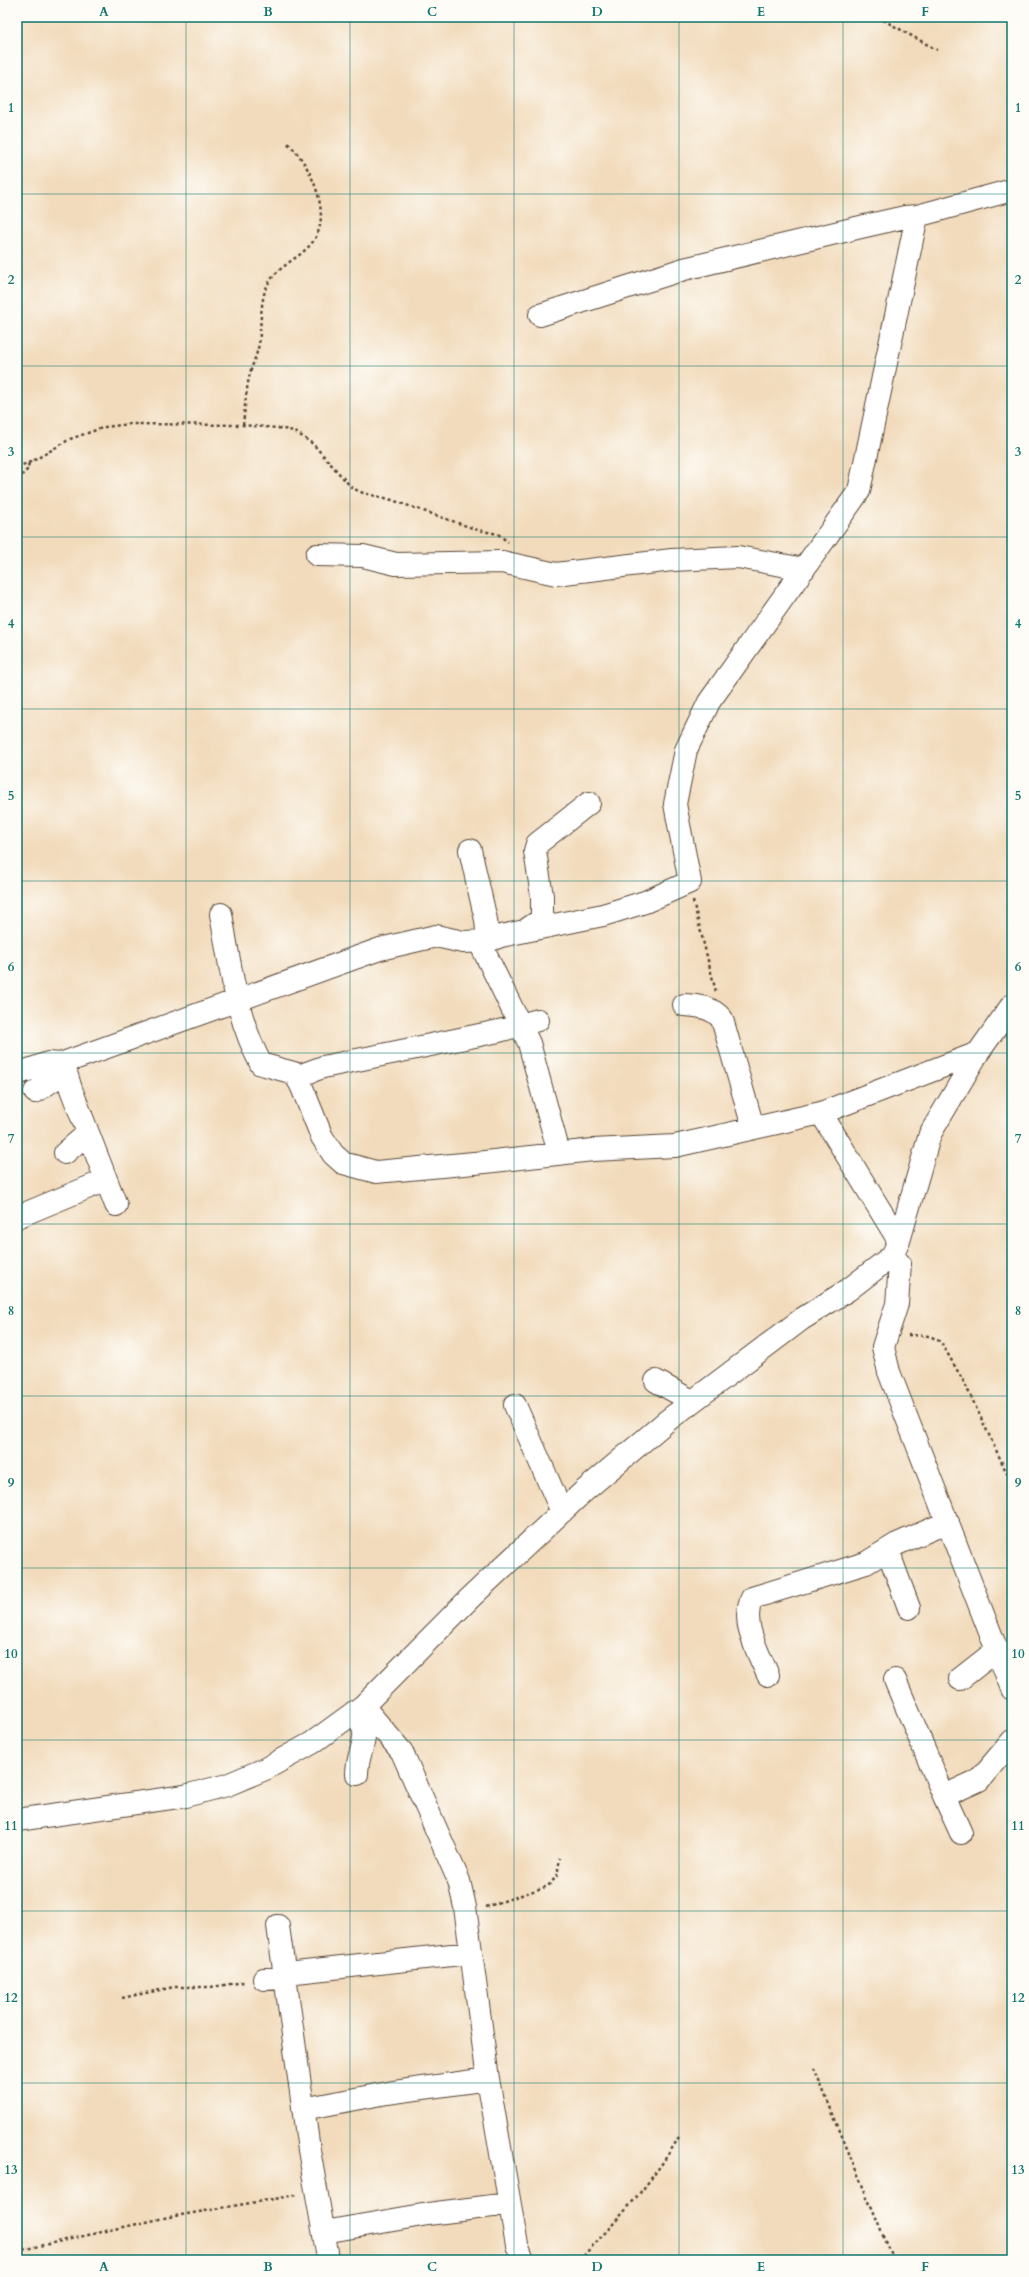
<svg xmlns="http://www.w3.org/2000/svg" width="1029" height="2277" font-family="Cardo,serif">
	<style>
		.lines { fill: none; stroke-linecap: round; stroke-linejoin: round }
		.minor-casing { stroke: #564536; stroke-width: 24 }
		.path { stroke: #564536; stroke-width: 2.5; stroke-dasharray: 3 3; stroke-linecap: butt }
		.minor { stroke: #fff; stroke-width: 22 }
		.grid { fill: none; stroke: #0f766e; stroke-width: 1; stroke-opacity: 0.55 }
		.neatline { fill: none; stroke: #0f766e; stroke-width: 1.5 }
		.grid-label { font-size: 13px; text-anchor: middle; font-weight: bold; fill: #0f766e }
	</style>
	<rect width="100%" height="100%" fill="#fdfcf7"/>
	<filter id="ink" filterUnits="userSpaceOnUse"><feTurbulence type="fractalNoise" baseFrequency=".025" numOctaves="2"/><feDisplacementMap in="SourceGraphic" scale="8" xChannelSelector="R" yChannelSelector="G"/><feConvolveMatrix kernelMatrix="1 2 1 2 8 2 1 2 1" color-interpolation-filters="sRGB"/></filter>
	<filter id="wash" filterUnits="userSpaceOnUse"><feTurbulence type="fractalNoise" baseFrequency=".012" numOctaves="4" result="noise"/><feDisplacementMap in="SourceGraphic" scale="16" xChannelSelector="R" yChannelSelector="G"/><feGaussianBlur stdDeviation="0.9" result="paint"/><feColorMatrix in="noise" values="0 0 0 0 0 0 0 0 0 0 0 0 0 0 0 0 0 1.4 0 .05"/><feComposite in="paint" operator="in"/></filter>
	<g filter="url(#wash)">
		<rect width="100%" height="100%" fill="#f2dbbc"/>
	</g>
	<g filter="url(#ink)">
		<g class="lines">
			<!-- minor casing -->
			<g class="minor-casing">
				<path id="minor" d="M540,315l144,-46 181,-43 40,-9 12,-1 95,-26
					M317,555l46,1 33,8 106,-2 54,12 116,-14 66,-3 66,12
					M470,850l16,70 2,21
					M221,914c9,51 15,103 40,150l33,9 7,12 21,52 11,17 10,9 33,9 109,-10 108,-12 82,-4 146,-33 157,-60
					M526,930l16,-11v-23l-7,-45 2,-7 52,-41
					M479,941l50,102 30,110
					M684,1005c15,1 28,2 38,14l31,108
					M63,1063l8,26 45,116
					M17,1074l31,-11 12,1 320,-115 56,-13 27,6 25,-1 13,-5 102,-21 42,-13 45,-20 -15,-78 11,-54 23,-48 150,-211 58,-275
					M296,1077l27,-10 176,-36 39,-11
					M35,1092l30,-20
					M821,1113l78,128
					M65,1153l23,-20
					M17,1217l89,-37
					M892,1256l8,8 -3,40 -14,43 6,25 123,317
					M656,1381l36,20
					M515,1405l47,107
					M890,1549l2,13 17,46
					M768,1675c-10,-23 -28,-53 -16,-77l114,-35 31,-19 51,-22
					M960,1679l37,-29
					M895,1680l49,116 35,-16 33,-39
					M363,1706l39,46 57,129 6,26 23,172 29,166 6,15
					M354,1712c21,24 3,36 3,62
					M944,1796l17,37
					M17,1820l168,-24 42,-11 38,-16 47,-26 51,-37 107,-108 113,-106 85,-72 134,-101 46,-29 44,-34 7,-15 31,-107 48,-81 34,-48
					M278,1926l31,224 18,102
					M264,1979l21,-1 11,-6 174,-19
					M303,2109l84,-16 101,-14
					M324,2232l104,-18 81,-10"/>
			</g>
			<!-- path -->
			<path class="path" d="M878,17l59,33
				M243,425c2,-17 3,-35 7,-52 3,-10 7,-19 9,-29 2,-16 1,-47 9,-60 11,-20 34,-26 46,-44 19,-27 -5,-80 -28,-98
				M17,467l16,-6 37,-22 35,-12 25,-3 113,1 35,3 16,3 19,13 39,44 11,5 26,6 89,31 20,4 10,8
				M17,480l10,-10 2,-7
				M693,901l23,91
				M908,1335l22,1 11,6 24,42 47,100
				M486,1907l62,-21 9,-10 3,-18
				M122,1998l52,-11h37l33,-5
				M814,2068l79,192
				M17,2251l147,-33 133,-23
				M579,2260c37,-38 75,-79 101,-125"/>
			<!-- minor -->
			<use href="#minor" class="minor"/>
		</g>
	</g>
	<!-- grid -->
	<path class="grid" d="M186,17v2243M350,17v2243M514,17v2243M679,17v2243M843,17v2243M17,194h995M17,366h995M17,537h995M17,709h995M17,881h995M17,1053h995M17,1224h995M17,1396h995M17,1568h995M17,1740h995M17,1911h995M17,2083h995"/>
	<!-- margin -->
	<rect width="1029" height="2277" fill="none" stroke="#fdfcf7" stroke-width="44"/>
	<rect x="22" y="22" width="985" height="2233" class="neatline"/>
	<g class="grid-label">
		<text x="104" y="16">A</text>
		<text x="268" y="16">B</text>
		<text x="432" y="16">C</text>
		<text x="597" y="16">D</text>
		<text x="761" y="16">E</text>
		<text x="925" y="16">F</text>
		<text x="11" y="112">1</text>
		<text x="1018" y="112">1</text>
		<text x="11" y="284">2</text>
		<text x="1018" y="284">2</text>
		<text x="11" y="456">3</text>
		<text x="1018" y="456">3</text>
		<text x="11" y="628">4</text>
		<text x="1018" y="628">4</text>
		<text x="11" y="800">5</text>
		<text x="1018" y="800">5</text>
		<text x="11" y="971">6</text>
		<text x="1018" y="971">6</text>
		<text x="11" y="1143">7</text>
		<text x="1018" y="1143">7</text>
		<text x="11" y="1315">8</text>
		<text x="1018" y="1315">8</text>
		<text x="11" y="1487">9</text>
		<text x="1018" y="1487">9</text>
		<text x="11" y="1658">10</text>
		<text x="1018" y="1658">10</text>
		<text x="11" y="1830">11</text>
		<text x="1018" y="1830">11</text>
		<text x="11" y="2002">12</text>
		<text x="1018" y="2002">12</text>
		<text x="11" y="2174">13</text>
		<text x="1018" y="2174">13</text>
		<text x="104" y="2271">A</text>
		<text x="268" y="2271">B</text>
		<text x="432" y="2271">C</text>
		<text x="597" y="2271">D</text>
		<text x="761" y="2271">E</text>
		<text x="925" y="2271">F</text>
	</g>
</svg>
